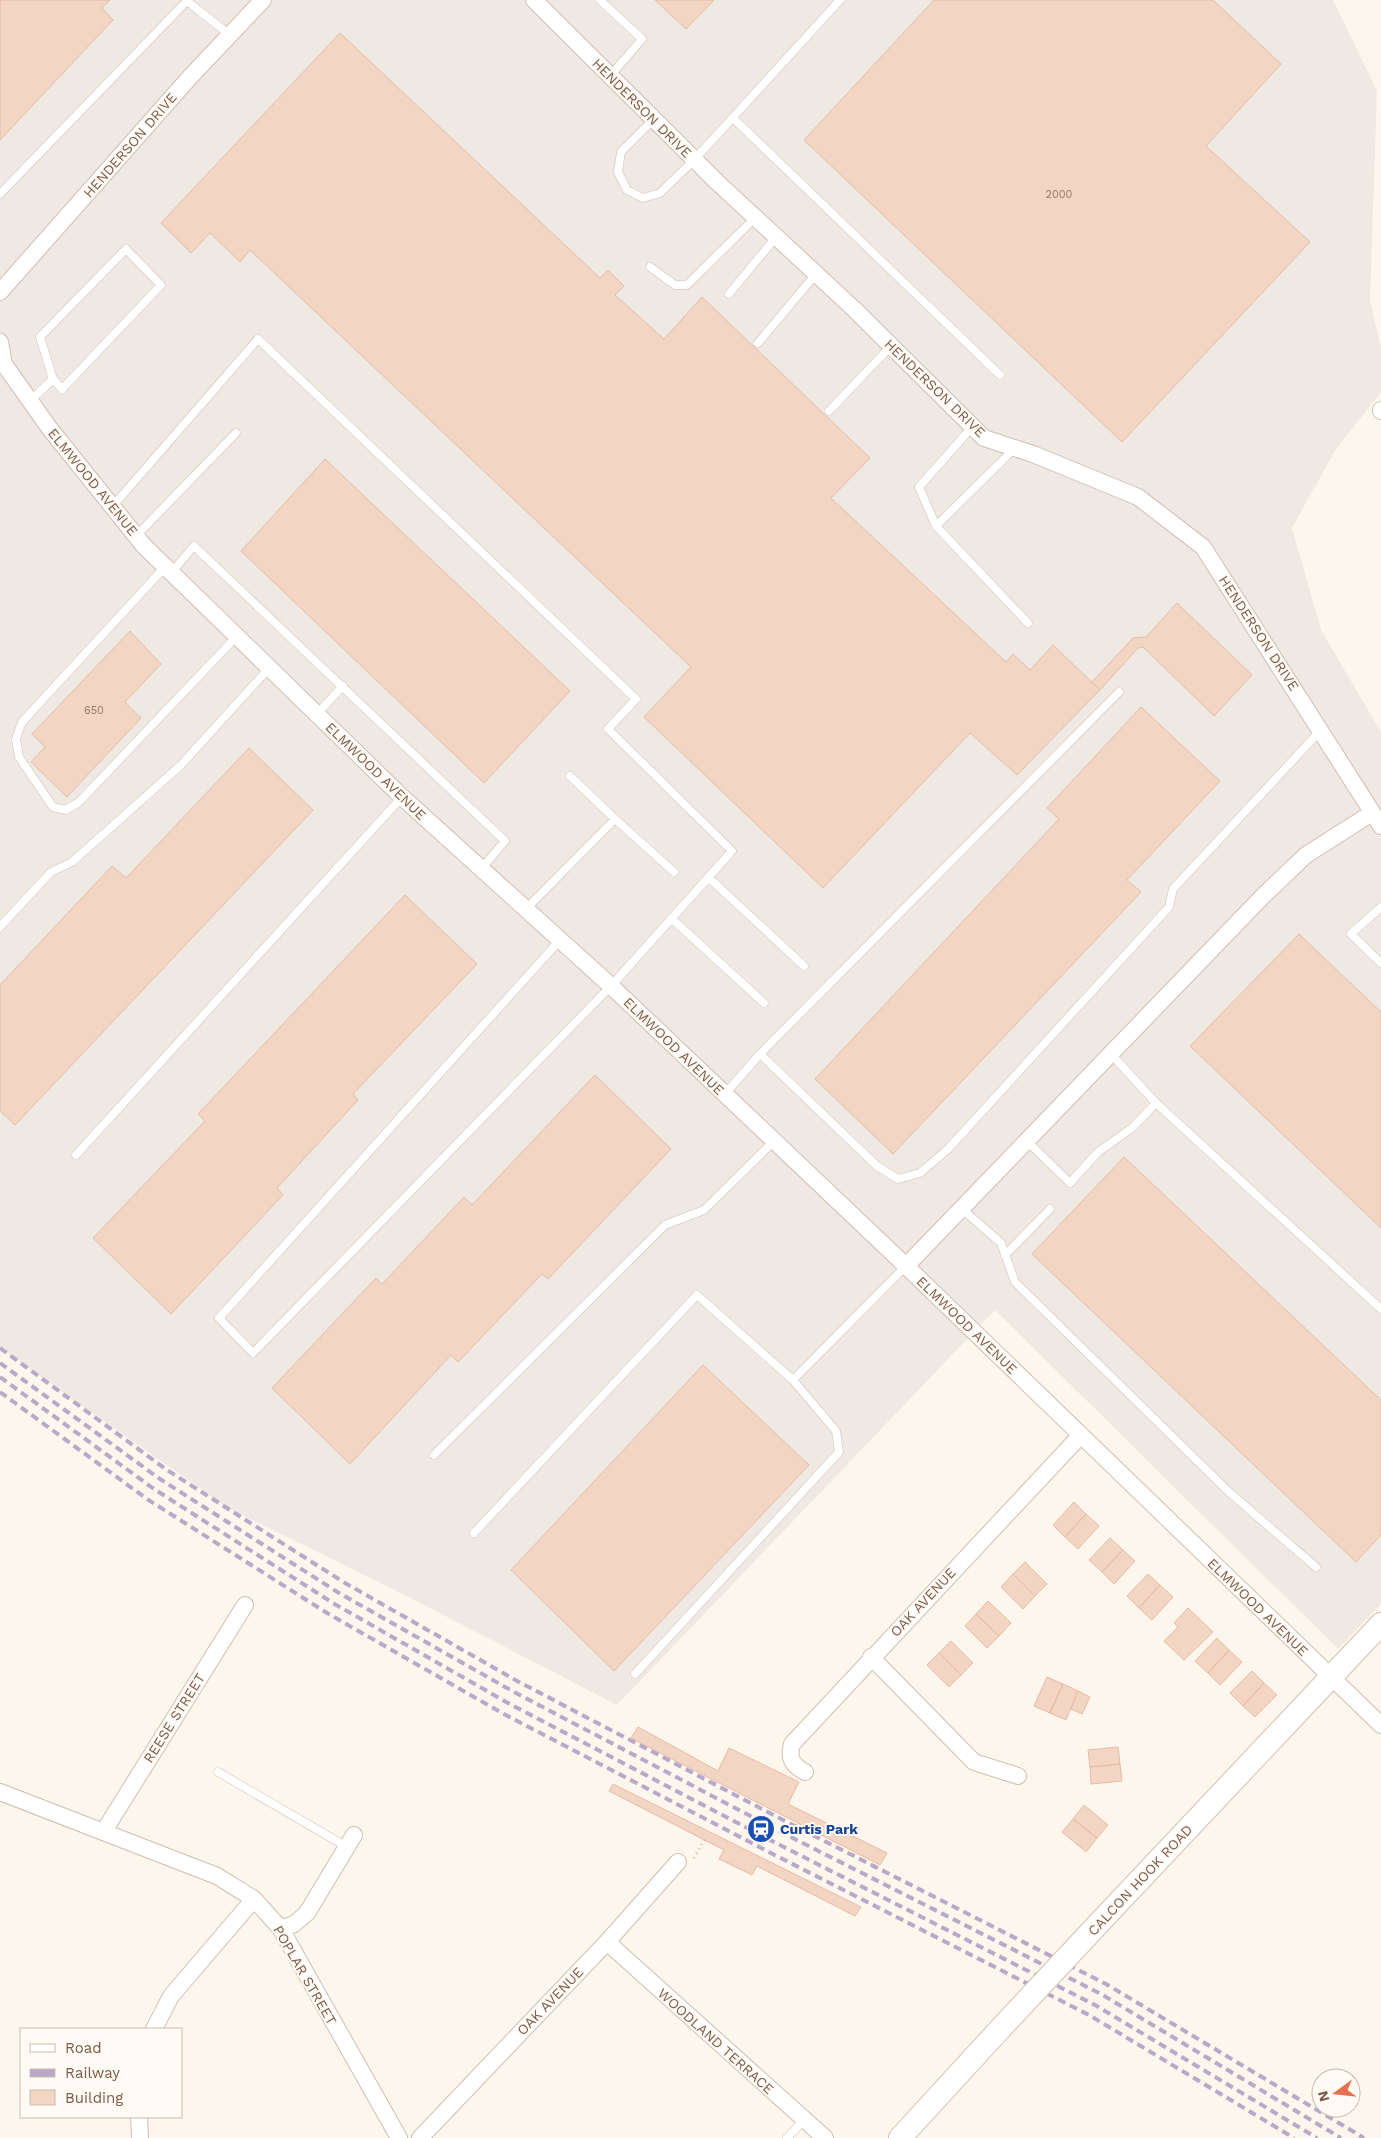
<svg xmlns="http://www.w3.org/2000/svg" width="1381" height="2138" font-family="'Work Sans',sans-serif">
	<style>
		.industrial { fill: #efe9e4 }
		.building { fill: #f3d5c3; stroke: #e6bba3 }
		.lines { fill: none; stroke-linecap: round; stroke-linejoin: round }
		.lane-casing { stroke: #d1beb0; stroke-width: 9 }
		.street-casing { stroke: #d1beb0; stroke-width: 18 }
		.secondary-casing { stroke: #d6c0b0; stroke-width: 24 }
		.path { stroke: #d9b8a5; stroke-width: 3; stroke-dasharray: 1 4; stroke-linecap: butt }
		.lane { stroke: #fff; stroke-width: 8 }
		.street { stroke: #fff; stroke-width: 16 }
		.secondary { stroke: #fff; stroke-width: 22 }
		.rail { stroke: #b9a8c9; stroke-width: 4; stroke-dasharray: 8 5; stroke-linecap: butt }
		.secondary-bridge-casing { stroke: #d6c0b0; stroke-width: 24; stroke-linecap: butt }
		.secondary-bridge { stroke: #fff; stroke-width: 22 }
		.labels { text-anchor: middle; stroke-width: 4; stroke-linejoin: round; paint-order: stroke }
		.number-label { font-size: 11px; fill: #987a6a }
		.street-label { font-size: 14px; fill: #7a5c4d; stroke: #fffaf3 }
		.transit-label { font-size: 14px; font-weight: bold; fill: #164399; stroke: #fffaf3; text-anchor: start }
	</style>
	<rect width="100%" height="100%" fill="#fdf6ec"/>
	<!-- industrial -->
	<path class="industrial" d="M0,0h1333l44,91 -7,209 11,48v44l-45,57 -44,79 29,102 60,102v872l-43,45 -343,-339 -378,395 -220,-114 -169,-83 -228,-160z"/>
	<!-- building -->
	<path class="building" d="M0,0h110l-8,8 11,12 -113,120z
		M655,0h59l-28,29z
		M934,0h279l68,64 -75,82 104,96 -188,200 -318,-302z
		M340,33l260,245 8,-8 16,16 -9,9 49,44 38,-42 168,161 -39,40 175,164 7,-8 17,16 23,-25 47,45 -83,85 -47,-42 -147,155 -179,-171 47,-50 -441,-417 -10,12 -30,-29 -19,20 -30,-30z
		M325,459l245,232 -86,92 -243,-232z
		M1177,603l75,72 -38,41 -71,-69 -5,1 -38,42 -8,-8 41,-44 13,-1z
		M130,631l31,33 -36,38 16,16 -74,79 -36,-35 14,-15 -13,-13z
		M1141,707l79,74 -93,99 14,12 -248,262 -78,-75 244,-260 -12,-11z
		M249,748l64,62 -298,315 -15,-14v-126l112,-119 14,12z
		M405,895l72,69 -124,130 5,6 -81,88 6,7 -112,119 -78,-76 112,-117 -7,-7z
		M1299,934l82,78v216l-191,-182z
		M595,1075l76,74 -123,130 -6,-5 -84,88 -7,-7 -101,109 -78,-76 104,-110 6,6 82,-87 8,8z
		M1124,1157l257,243v135l-25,27 -324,-308z
		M703,1365l106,100 -195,206 -103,-101z
		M1074,1502l12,12 -21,23 -12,-12z
		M1086,1514l13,12 -21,23 -13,-12z
		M1110,1538l13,12 -21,22 -13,-12z
		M1123,1550l12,11 -21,23 -12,-12z
		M1025,1562l22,22 -12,12 -22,-22z
		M1013,1574l22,22 -12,13 -22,-22z
		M1148,1574l12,11 -21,23 -12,-12z
		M1160,1585l13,12 -21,23 -13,-12z
		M988,1601l23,22 -12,13 -23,-22z
		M1188,1608l25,24 -29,28 -20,-19 14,-14 -4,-4z
		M976,1614l23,22 -12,12 -22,-22z
		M1217,1638l12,12 -21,23 -13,-12z
		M951,1641l22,22 -12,12 -22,-22z
		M1229,1650l13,12 -22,23 -12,-12z
		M939,1653l22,22 -12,12 -22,-22z
		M1252,1671l12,12 -21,23 -13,-13z
		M1047,1677l16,7 -13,29 -16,-7z
		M1264,1683l13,12 -22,22 -12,-11z
		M1063,1684l15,7 -12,29 -16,-7z
		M1078,1691l12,6 -8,17 -11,-5z
		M638,1727l80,44 11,-23 70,34 -11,22 99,49 -7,12 -249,-127z
		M1118,1747l2,17 -30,3 -2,-17z
		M1120,1764l2,17 -31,3 -1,-17z
		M613,1784l248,123 -6,9 -98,-50 -5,9 -33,-16 5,-9 -115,-59z
		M1084,1805l24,20 -11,13 -24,-19z
		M1073,1819l24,19 -11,14 -24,-20z"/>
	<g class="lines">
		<!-- lane casing -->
		<g class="lane-casing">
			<path id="lane" d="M600,0l42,39 -32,37
				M733,118l267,257
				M654,119l-33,33 -3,20 9,18 16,8 17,-5 35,-34 145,-159
				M0,194l187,-193 43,34
				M650,267l25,18h12l68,-67
				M729,294l47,-57
				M758,343l58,-69
				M30,401l23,-22 9,10 99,-104 -35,-36 -86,88 13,42
				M829,411l62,-65
				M1015,448l-79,78 92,97
				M112,507l146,-168 378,360 -28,30 124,122 -121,135 -358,367 -34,-35 341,-378
				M936,526l-17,-39 54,-61
				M136,536l100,-103
				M165,567l-143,155 -6,17 3,18 34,50 13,3 13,-8 158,-166
				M171,573l23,-27 311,295 -24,28
				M317,714l26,-28
				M615,819l59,53
				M708,877l96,89
				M1381,907l-30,27 30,29
				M526,909l89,-90 -45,-43
				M671,918l93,85
				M0,927l51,-55 21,-10 109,-97 89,-98
				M760,1054l359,-362
				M1111,1054l45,49 225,206
				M725,1094l35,-40 117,112 21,13 22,-6 28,-24 221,-242 4,-18 148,-159
				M1027,1141l43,42 28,-31 34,-24 24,-25
				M76,1155l326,-358
				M962,1209l39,34 14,39 215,211 86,74
				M1005,1255l45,-46
				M434,1455l231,-230 39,-15 70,-69
				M474,1533l223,-238 96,85 113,-114
				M635,1674l204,-222 -3,-21 -43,-51
				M218,1772l129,75
				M787,2138l16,-17"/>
		</g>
		<!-- street casing -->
		<g class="street-casing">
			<path id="street" d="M534,0l183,182 137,127 130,129 49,16 105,43 65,50 178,279
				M0,292l190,-215 73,-77
				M0,342l4,22 46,65 94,117 258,251 209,189 295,280 475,459
				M1381,410v1
				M906,1266l357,-370 43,-41 66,-42
				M871,1657l103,105 44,14
				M805,1772c-13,-7 -17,-14 -13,-28l289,-309
				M0,1792l217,84 37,23 27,30 118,209
				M104,1831l141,-226
				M281,1929l13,-5 13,-11 47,-78
				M607,1942l218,196
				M154,2029l17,-33 83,-97
				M139,2117l1,21
				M420,2138l187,-196 71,-80"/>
		</g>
		<!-- secondary casing -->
		<g class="secondary-casing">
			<path id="secondary" d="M1100,1922l281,-298
				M900,2138l100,-109"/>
		</g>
		<!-- path -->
		<path class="path" d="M694,1858l11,-19"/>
		<!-- lane -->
		<use href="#lane" class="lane"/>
		<!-- street -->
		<use href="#street" class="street"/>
		<!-- secondary -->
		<use href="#secondary" class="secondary"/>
		<!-- rail -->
		<path class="rail" d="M0,1348l167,122 178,113 174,99 266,139 321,163 258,154
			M0,1363l160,116 179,114 175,99 265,139 322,163 240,144
			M0,1377l154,112 179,114 175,100 266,139 321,163 222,133
			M0,1392l147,107 180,114 175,100 267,139 320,163 205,123"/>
		<!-- secondary-bridge casing -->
		<g class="secondary-bridge-casing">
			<path id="secondary-bridge" d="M1000,2029l100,-107"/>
		</g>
		<!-- secondary-bridge -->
		<use href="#secondary-bridge" class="secondary-bridge"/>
	</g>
	<!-- icons -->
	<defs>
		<g id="station-disc" transform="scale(1.4375)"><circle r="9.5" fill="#1a4fb4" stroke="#fffaf3"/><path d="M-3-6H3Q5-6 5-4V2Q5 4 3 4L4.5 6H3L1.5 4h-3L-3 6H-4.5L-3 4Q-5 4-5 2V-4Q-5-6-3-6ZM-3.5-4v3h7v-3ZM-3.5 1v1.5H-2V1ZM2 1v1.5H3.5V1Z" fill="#fff"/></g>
	</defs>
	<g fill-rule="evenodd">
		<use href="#station-disc" x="761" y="1829"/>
	</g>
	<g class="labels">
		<!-- number labels -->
		<g class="number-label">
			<text x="1059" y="198">2000</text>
			<text x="94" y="714">650</text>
		</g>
		<!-- street labels -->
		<g class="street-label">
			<text transform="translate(642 108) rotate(45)" y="5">HENDERSON DRIVE</text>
			<text transform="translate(130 145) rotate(-49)" y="5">HENDERSON DRIVE</text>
			<text transform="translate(935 388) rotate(44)" y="5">HENDERSON DRIVE</text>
			<text transform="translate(93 482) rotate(51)" y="5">ELMWOOD AVENUE</text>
			<text transform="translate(1259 633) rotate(57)" y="5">HENDERSON DRIVE</text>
			<text transform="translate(376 771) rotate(44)" y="5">ELMWOOD AVENUE</text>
			<text transform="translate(674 1046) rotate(44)" y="5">ELMWOOD AVENUE</text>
			<text transform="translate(967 1325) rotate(44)" y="5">ELMWOOD AVENUE</text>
			<text transform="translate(923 1602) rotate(-47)" y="5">OAK AVENUE</text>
			<text transform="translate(1258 1607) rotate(44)" y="5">ELMWOOD AVENUE</text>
			<text transform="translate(174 1718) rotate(-58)" y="5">REESE STREET</text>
			<text transform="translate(1140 1880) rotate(-47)" y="5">CALCON HOOK ROAD</text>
			<text transform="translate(305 1975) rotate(60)" y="5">POPLAR STREET</text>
			<text transform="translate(550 2001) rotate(-46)" y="5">OAK AVENUE</text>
			<text transform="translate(716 2041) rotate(42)" y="5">WOODLAND TERRACE</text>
		</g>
		<!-- transit labels -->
		<g class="transit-label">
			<text x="780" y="1834">Curtis Park</text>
		</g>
	</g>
	<!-- legend -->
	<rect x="20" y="2028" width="162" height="90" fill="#fffaf3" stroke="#cabbb1"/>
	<rect x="30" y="2044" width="25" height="8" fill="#ffffff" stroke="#cabbb1"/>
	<text x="65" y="2053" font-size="15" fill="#7a5c4d">Road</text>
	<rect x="30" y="2069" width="25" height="8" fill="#b9a8c9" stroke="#cabbb1"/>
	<text x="65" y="2078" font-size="15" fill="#7a5c4d">Railway</text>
	<rect x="30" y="2090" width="25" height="15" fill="#f3d5c3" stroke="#cabbb1"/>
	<text x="65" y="2103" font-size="15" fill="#7a5c4d">Building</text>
	<!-- north arrow -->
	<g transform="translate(1336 2093) rotate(255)"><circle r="24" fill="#fffaf3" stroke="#cabbb1"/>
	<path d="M0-4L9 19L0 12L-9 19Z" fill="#e76f51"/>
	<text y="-8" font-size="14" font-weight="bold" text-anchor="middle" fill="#7a5c4d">N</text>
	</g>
</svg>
